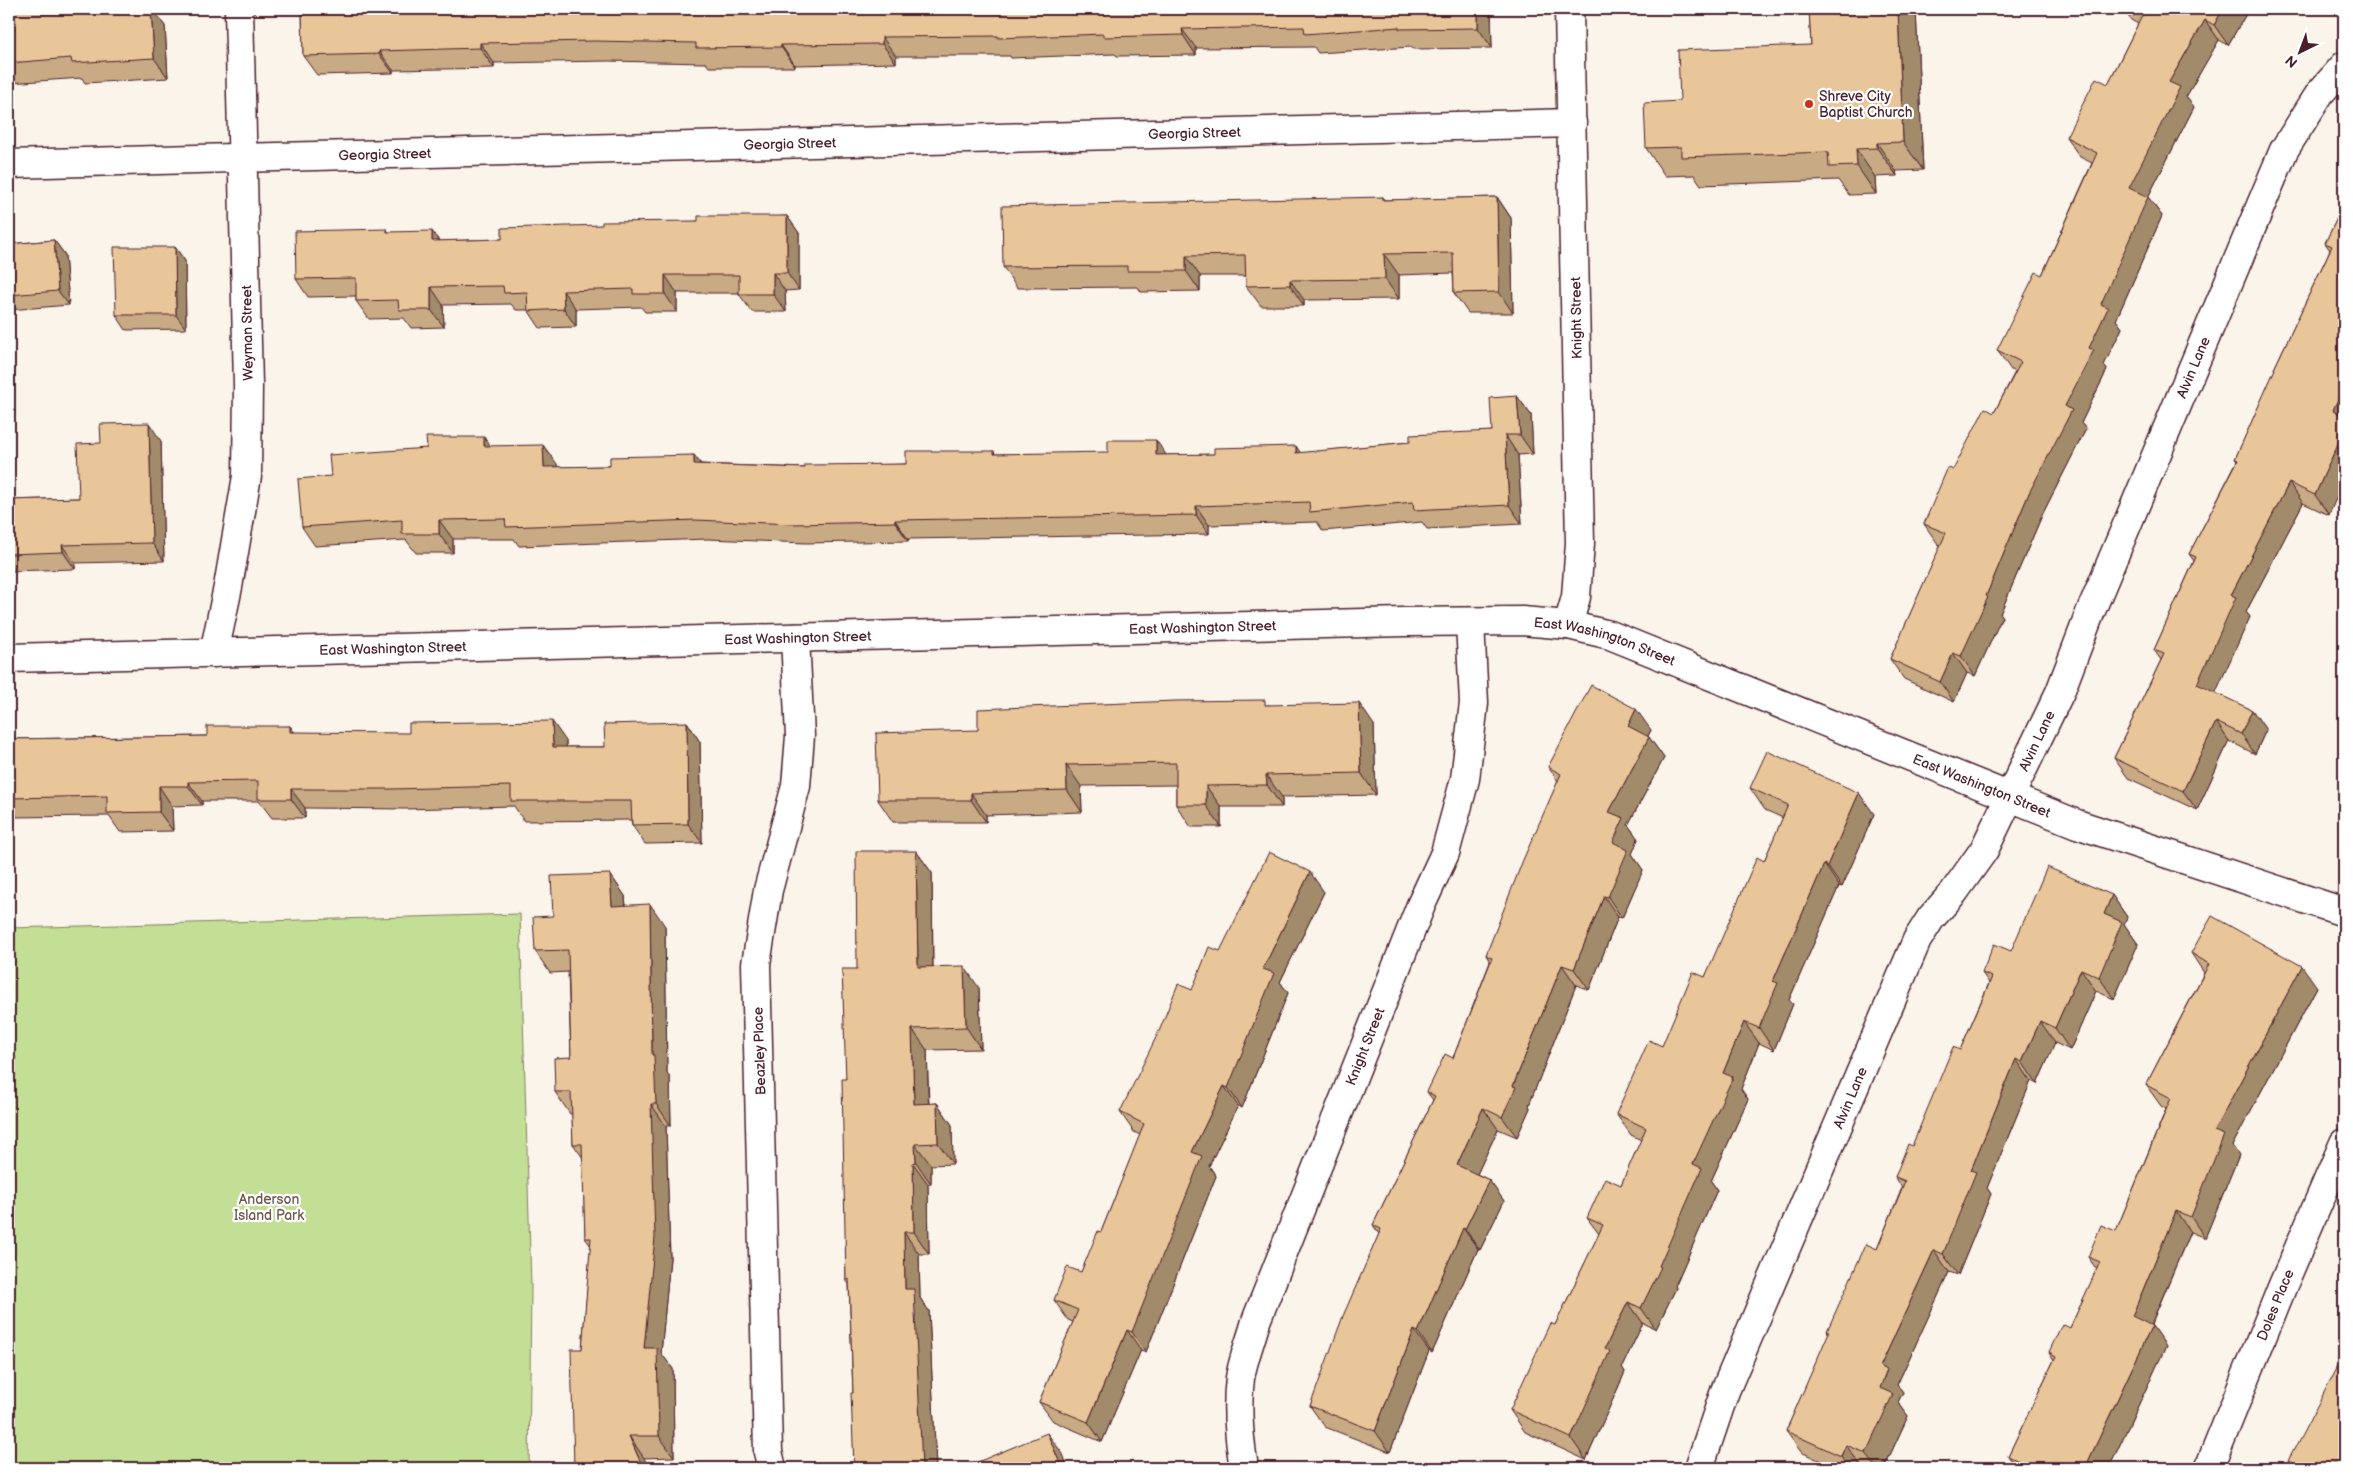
<svg xmlns="http://www.w3.org/2000/svg" width="2353" height="1477" font-family="'Balsamiq Sans',sans-serif">
	<style>
		.green { fill: #c3df96; stroke: #867f60 }
		.lines { fill: none; stroke-linecap: round; stroke-linejoin: round }
		.street-casing { stroke: #4a1f2b; stroke-width: 31 }
		.secondary-casing { stroke: #4a1f2b; stroke-width: 31 }
		.street { stroke: #fff; stroke-width: 28 }
		.secondary { stroke: #fff; stroke-width: 28 }
		.wall { fill: #c8aa84; stroke: #4a1f2b }
		.shaded-wall { fill: #a28b6b; stroke: #4a1f2b }
		.building { fill: #e8c699; stroke: #4a1f2b }
		.poi-dot { fill: #c8321e; stroke: #fff; stroke-width: 2 }
		.labels { text-anchor: middle; stroke-width: 4.5; stroke-linejoin: round; paint-order: stroke }
		.poi-label { font-size: 14px; fill: #4a1f2b; stroke: #fff; text-anchor: start }
		.street-label { font-size: 14px; fill: #4a1f2b; stroke: #fff }
		.park-label { font-size: 14px; fill: #6e594b; stroke: #fff }
	</style>
	<rect width="100%" height="100%" fill="#faf4eb"/>
	<filter id="ink" filterUnits="userSpaceOnUse"><feTurbulence type="fractalNoise" baseFrequency=".02" numOctaves="2"/><feDisplacementMap in="SourceGraphic" scale="10" xChannelSelector="R" yChannelSelector="G"/><feConvolveMatrix kernelMatrix="1 2 1 2 8 2 1 2 1" color-interpolation-filters="sRGB"/></filter>
	<g filter="url(#ink)">
		<!-- green -->
		<path class="green" d="M520,914l11,372 -2,182h-520v-309l2,-1 -2,-230z"/>
		<g class="lines">
			<!-- street casing -->
			<g class="street-casing">
				<g id="street">
					<path id="s1" d="M9,164l1563,-41"/>
					<path d="M214,653l14,-66 19,-111 1,-91 -9,-376"/>
					<path d="M772,1468l-4,-16 -12,-488 12,-74 28,-104 4,-50 -5,-98"/>
					<path id="s2" d="M1244,1468c-5,-30 -8,-59 -4,-90 3,-19 11,-38 16,-57l165,-416 24,-52 20,-74 9,-76 -4,-81"/>
					<path id="s3" d="M1699,1468l26,-77 192,-451 14,-22 23,-26 30,-42 76,-158 30,-79 194,-463 36,-57 24,-27"/>
					<path id="s4" d="M2209,1468l74,-183 61,-142"/>
				</g>
			</g>
			<!-- secondary casing -->
			<g class="secondary-casing">
				<g id="secondary">
					<path d="M1568,625l8,-28 4,-54 -11,-534"/>
					<path id="s5" d="M9,658l1395,-36 118,-1 46,4 42,10 467,189 267,88"/>
				</g>
			</g>
			<!-- street -->
			<use href="#street" class="street"/>
			<!-- secondary -->
			<use href="#secondary" class="secondary"/>
		</g>
		<!-- wall -->
		<path class="wall" d="M9,9h143l13,17 3,52 -83,5 -3,-5 -73,5z
			M302,9h1189l1,39 -79,1 -2,-2 -93,6 -4,-6 -118,1v7l-79,1 -2,-2 -104,4 -1,-2h-114v7l-101,2v2h-86l-3,-4 -98,-2 -114,2v5l-101,2v3l-76,2 -14,-19z
			M1809,9h107l7,161 -27,1 1,5 -22,1 1,17 -27,1 -11,-15 -137,5 -7,-10 -29,1 -19,-28 34,-47 131,-56z
			M2123,9h126l-21,36 -9,-5 -33,57 8,10 -46,90 14,19 -46,104 6,8 -18,37 3,5 -26,53 5,6 -43,84 -43,101 2,3 -27,59 -8,-3 -13,29 -50,-23 -14,-20 51,-114 -3,-1 -14,-20 29,-54 41,-57 21,-41 -4,-2 -14,-20 45,-75 50,-112 -12,-6 -14,-20 42,-53 30,-60 -7,-4z
			M2272,9h13l-6,6z
			M1383,197l2,3 112,-3 14,21 2,95h-45l-14,-20 -1,-20 -54,2v24l-95,1v6h-43l-15,-20v-10h-46v15l-59,1 -3,-5 -121,1 -14,-21z
			M2344,204l-15,311 -26,-12 -57,109 4,5 -35,76 37,17 14,20 -11,24 -26,-13 -32,69 -69,-32 -14,-20 47,-98 -7,-10 40,-89 -5,-7 48,-93 -2,-2 40,-89 -1,-1 56,-119 -5,-7z
			M787,216l12,17v57l-14,1 1,21h-34l-13,-18v-1h-62v19h-32l-4,-5 -65,2v18l-36,1 -12,-18h-12l-5,-6 -68,1 1,22 -33,1 -7,-10 -35,1 -13,-18v-5l-48,1 -12,-18 91,-50 1,3 51,9 63,-2 196,-18z
			M54,240l11,15 4,50 -60,5v-66z
			M175,247l10,14 1,68 -60,1 -10,-15z
			M1517,396l14,19 2,39 -15,1 4,69 -95,5 -5,-7 -99,9 -6,-9 -108,3v9l-301,5v2l-102,2 -98,-4 -189,7 -5,-7h-61v14h-37l-10,-13 -91,6 -13,-19 29,-51 96,-28 63,-2 67,18v3l53,-1 84,-11 7,9 104,4 101,-4 88,-13 1,3 171,1 134,-2 110,-11 82,-11z
			M161,441l3,120 -89,2v6l-66,2v-71l70,-2z
			M1269,705l105,20 2,70 -94,2v10h-61v20h-30l-15,-22v-20l-95,1 1,26 -96,3v7h-93l-15,-22 100,-70z
			M687,722l13,20 2,101 -57,1 -13,-19 -1,-5 -107,1 -10,-15 -109,3 -100,-1v10h-33l-13,-17h-57v4l-30,1 1,25 -53,1 -11,-16 -100,1v-78l198,-3 83,-10 5,7 271,8v6h39z
			M1651,730l-3,6 16,22 -36,67 10,14 -6,15 11,16 -21,48 -4,-1 -29,73 -13,-5 -47,120 1,3 -13,29 -19,-8 -21,45 12,6 15,21 -24,49 -2,-1 -46,104 -3,-2 -39,101 -65,-25 -15,-21 69,-172 -6,-9 60,-125 -6,-8 26,-34 37,-96 -4,-7 72,-174 -10,-14z
			M1750,788l124,26 -32,73 -3,-1 -50,114 4,4 -19,46 -15,-7 -18,46 7,10 -37,82 6,9 -42,96 1,2 -20,41 -13,-6 -21,44 3,5 -39,88 -61,-28 -15,-22 45,-85 44,-91 -12,-16 34,-33 20,-45 -10,-5 -15,-21 46,-68 43,-69 59,-116 19,-43 -18,-8z
			M916,851l16,22 1,94 46,21 2,61 -54,1 2,54 8,-1 15,22 1,39 -22,1v19h-3l1,70h-10l1,44 9,13 7,157h-82l-1,-75 -4,-109 -3,-4v-201l11,-110z
			M610,874l15,22 1,9 39,21 2,148 3,3 1,49h-5l4,132 -9,95 12,16 1,88 -30,1 -70,10 8,-119 9,-103 -6,-8 -2,-80 -10,-14 -1,-30h-2l-15,-22 16,-35 -3,-85 -18,1 -15,-22 18,-35z
			M1324,892l-44,90 8,11 -46,115 -4,-2 -29,60 7,10 -70,176 -5,-2 -39,92 -49,-21 -14,-19 34,-80 -5,-2 -14,-20 27,-28 20,-40 39,-97 -6,-3 -14,-20 72,-122 28,-39z
			M2112,895l15,22 -3,7 14,20 -24,55 -18,-8 -26,59 -15,-7 -18,41 -6,-3 -44,107 4,6 -33,81 -9,-3 -52,113 6,7 -5,10 10,14 -24,52h-18l-5,-2 -1,2h-24l-35,-16 -15,-21 43,-97 -2,-3 50,-82 25,-62 -7,-10 17,-31 48,-96 29,-67 -7,-10 29,-22z
			M2191,953l126,34 -85,159 7,9 -34,83 -15,-6 -39,93 15,21 -57,122h-92l-9,-12 46,-96 -5,-8 21,-24 27,-58 -9,-13 28,-26 50,-122 -5,-3 -15,-21 58,-112z
			M2289,1460l55,8h-50z"/>
		<!-- shaded-wall -->
		<path class="shaded-wall" d="M151,9h1l13,17 3,52 -14,-20z
			M1478,9h13l1,39 -14,-20z
			M1898,9h18l7,161 -20,-28z
			M2223,9h26l-21,36 -14,-20z
			M2205,20l14,20 -33,57 8,10 -46,90 14,19 -46,104 6,8 -18,37 3,5 -26,53 5,6 -43,84 -43,101 2,3 -27,59 -14,-20 25,-60 79,-190 24,-58 12,-44 28,-116 40,-106z
			M1182,29l14,19v7l-13,-20z
			M882,37l14,19v7l-14,-19z
			M480,43l14,20v5l-14,-20z
			M781,45l14,20v2l-14,-20z
			M379,51l14,19v3l-14,-19z
			M1877,143l19,28 1,5 -20,-28z
			M1856,149l19,28 1,17 -19,-28z
			M1497,197l14,21 2,95 -14,-21z
			M787,216l12,17v57l-12,-17z
			M432,231l13,18 -13,-8z
			M54,240l11,15 4,50 -11,-14z
			M175,247l10,14 1,68 -10,-14z
			M1384,254l15,21v24l-14,-20z
			M1186,256l14,20v15l-14,-20z
			M773,273l12,18 1,21 -13,-18z
			M665,275l12,18v19l-12,-18z
			M1290,280l14,20v6l-14,-21z
			M431,287l12,18 1,22 -13,-17z
			M563,291l13,18v18l-12,-18z
			M2344,386v41l-11,-17z
			M1517,396l14,19 2,39 -13,-19z
			M149,423l12,18 3,120 -12,-18z
			M2344,430v50l-15,35 -14,-20z
			M1505,435l13,20 4,69 -13,-19z
			M484,437l14,19 -14,-10z
			M1156,440l13,19 -13,-4z
			M543,445l14,19 1,22 -14,-19z
			M1296,446l13,19 -13,-12z
			M694,455l13,19 -13,-10z
			M2289,483l14,20 -57,109 4,5 -39,86 -14,-19 34,-89z
			M1196,506l13,19v9l-13,-19z
			M439,520l14,19v14l-14,-19z
			M895,520l13,19v2l-13,-19z
			M62,545l13,18v6l-12,-17z
			M1953,653l14,20 -13,29 -14,-20z
			M1359,703l15,22 2,70 -15,-22z
			M1636,709l15,21 -9,17 -14,-21z
			M2252,710l14,20 -11,24 -14,-20z
			M552,721l14,20v25l-13,-19z
			M687,722l13,20 2,101 -14,-19z
			M2216,722l13,19 -32,69 -14,-19z
			M290,726l14,19 -14,-13z
			M1649,737l15,21 -36,67 10,14 -6,15 11,16 -21,48 -14,-21 5,-55 -4,-30z
			M1066,765l15,21 1,26 -15,-22z
			M1266,775l16,22v10l-15,-22z
			M188,782l14,19v4l-14,-19z
			M159,786l13,20 1,25 -14,-19z
			M1206,786l15,21v20l-15,-22z
			M291,789l14,19v10l-14,-19z
			M971,793l15,22v7l-15,-22z
			M1859,793l15,21 -32,73 -15,-21z
			M916,851l16,22 1,116 -15,-22z
			M1824,864l15,22 -50,114 4,4 -19,46 -15,-22 14,-47z
			M1310,872l14,20 -44,90 8,11 -46,115 -14,-20 35,-119z
			M610,874l15,22 2,31 -15,-21z
			M2112,895l15,22 -3,7 14,20 -24,55 -15,-22 5,-63z
			M1604,896l14,21 -29,73 -15,-21z
			M650,904l15,22 2,148 3,3 1,49 -15,-22 -4,-49z
			M1562,965l14,20 -47,120 1,3 -13,29 -15,-20 11,-31z
			M964,966l15,22 2,61 -15,-22z
			M2302,966l15,21 -85,159 7,9 -34,83 -14,-21 23,-86z
			M2081,969l15,22 -26,59 -15,-22z
			M2040,1021l15,22 -18,41 -15,-22z
			M1744,1022l15,21 -18,46 7,10 -37,82 6,9 -42,96 1,2 -20,41 -15,-21 18,-42 64,-193z
			M912,1029l15,21 2,75 -15,-21z
			M2016,1059l15,22 -44,107 4,6 -33,81 -15,-21 28,-84z
			M1224,1086l14,20 -29,60 7,10 -70,176 -14,-20 60,-180z
			M937,1103l15,22 1,39 -15,-21z
			M651,1104l15,22 4,132 -9,95 12,16 1,88 -15,-21 -15,-88z
			M1483,1108l15,21 -26,56 -15,-20z
			M915,1144l16,21v19l-15,-22z
			M913,1163l15,21 1,70 -15,-22z
			M1489,1180l15,21 -24,49 -15,-21z
			M2176,1211l14,21 -44,104 -14,-20z
			M1463,1228l15,21 -46,104 -14,-21z
			M904,1232l15,22 1,44 9,13 7,157h-14l-17,-179z
			M1934,1250l15,22 -52,113 6,7 -5,10 10,14 -24,52h-8l-10,-15 14,-65v-21z
			M1628,1302l15,21 -21,44 3,5 -39,88 -15,-22 34,-90z
			M2152,1326l14,20 -57,122h-24z
			M1127,1330l14,20 -39,92 -14,-20z
			M1414,1330l15,21 -39,101 -15,-21z
			M1047,1433l16,21 5,14h-6z
			M629,1436l15,22 5,10h-6z
			M1846,1445l15,21 -1,2h-11l-8,-12z"/>
		<!-- building -->
		<path class="building" d="M9,9h142l3,49 -82,5 -1,-5 -62,5z
			M302,9h1176v19l-79,1v-2l-94,7 -1,-7 -122,2 1,6 -80,2v-3l-105,4v-2l-116,1v7l-101,1v2l-85,1v-5l-102,-2 -114,2v5l-101,3v3l-76,2z
			M1809,9h89l5,133 -26,1v5l-21,1 1,17 -28,1 -1,-15 -147,5v-10l-35,1 -2,-45 36,-2 -2,-51 133,-5z
			M2133,9h90l-9,16 -9,-5 -36,62 11,5 -51,101 19,9 -47,107 7,4 -19,40 5,2 -29,56 7,4 -43,83 -43,103 2,1 -27,59 -8,-3 -13,29 -50,-23 56,-126 -22,-9 24,-57 5,3 32,-62 9,5 27,-51 -24,-12 39,-78 6,3 55,-122 -31,-16 30,-59 12,6 35,-70z
			M1383,197v3l114,-3 2,95 -45,1 -1,-40 -69,1 1,25 -95,1v5l-44,1 -1,-31 -59,1v15h-59v-5l-124,1 -1,-61z
			M2344,204v182l-11,24 11,6v14l-29,65 -26,-12 -58,112 5,2 -39,87 55,26 -11,24 -25,-12 -33,69 -69,-33 50,-104 -10,-4 42,-93 -7,-3 49,-94 -3,-1 40,-90h-1l58,-123 -7,-3z
			M698,216h89v57h-14v21h-34v-19h-74v19h-32v-5l-70,2 1,18 -36,2 -1,-19 -23,1 -1,-7 -72,1v23h-32l-1,-10 -42,1v-23l-60,1 -1,-48 92,-2v3l45,-1v10l70,-2v-11l100,-3v-3l96,-1z
			M54,240l4,51 -49,4v-51z
			M114,247h61l1,68h-60z
			M1517,396l3,39h-15l4,70 -95,5 -1,-8 -103,10 -1,-10 -113,4v9l-301,5v2l-102,2 -98,-4 -189,7 -1,-8 -66,1v14h-37v-14l-100,7 -4,-48 33,-3 -2,-21 98,-7 -1,-11h58v9l59,-1 1,22 66,-1v-9l84,-2v9l111,4v-3l101,-1v-13h88v3l114,-2v-12h48v15l58,-1v-6l82,-2v7l114,-11v-7l82,-4 -2,-33z
			M149,423l3,120 -90,2 1,7 -54,2v-54l70,-2 -2,-54 24,-1 -1,-19z
			M1591,685l45,24 -8,17 21,11 -40,75 15,6 -11,24 15,8 -20,47 -4,-1 -30,73 -12,-4 -49,121 3,1 -14,30 -19,-9 -26,57 32,15 -24,49 -2,-1 -45,104 -4,-2 -39,101 -65,-25 33,-90 38,-87 -8,-4 62,-129 -8,-4 18,-38 8,4 39,-100 -6,-3 37,-95 38,-86 -13,-7z
			M1265,700v5l94,-2 2,70 -95,2 1,10 -61,1v19h-30v-42l-110,2 1,25 -96,3v7h-93l-2,-67 102,-3v-21l197,-8z
			M552,721l1,26h52l-1,-23 83,-2 1,102 -56,1 -1,-24h-120v-15l-120,3h-100v10h-33v-18l-70,1v4h-29v26l-52,1v-17l-98,2v-59l198,-3v-10h83v6l119,1v-10z
			M1767,751l92,42 -32,73 -3,-2 -51,117 5,2 -19,45 -15,-6 -21,51 10,4 -40,87 9,4 -43,98 2,1 -20,41 -13,-6 -23,46 5,3 -39,87 -61,-28 40,-87 5,2 48,-100 -16,-7 18,-40 16,7 25,-57 -30,-14 33,-74 13,6 31,-74 12,5 52,-120 7,4 24,-56 -38,-17z
			M856,851h60l2,116 46,-1 2,61 -54,2 2,75 23,-1 1,40 -23,1 1,18 -3,1 1,69h-10l1,57h9l8,179h-68l-3,-75h2l-4,-114 -3,1 -2,-99 -2,-102h4l-4,-110h15z
			M1269,852l41,20 -47,97 11,4 -46,115 -4,-2 -32,66 10,4 -70,176 -5,-2 -39,92 -49,-20 39,-92 -24,-10 13,-33 14,5 17,-41 3,1 43,-108 -24,-12 40,-83 18,-45 14,6 17,-43 11,4z
			M2047,867l65,28 -8,19 18,8 -23,55 -18,-8 -26,59 -15,-7 -18,41 -6,-3 -45,111 5,2 -33,82 -9,-4 -54,117 7,3 -7,18 13,6 -27,59 -20,-8 -5,11 -55,-25 43,-99 -2,-1 39,-87 11,5 28,-68 -10,-4 13,-33 4,2 41,-99 7,3 32,-73 -10,-4 12,-29 17,7z
			M610,874l2,32 38,-2 2,151h2l2,49h-5l4,133 -11,111h13l2,88h-30l14,32h-69l-3,-119h11l9,-111h-6l-3,-94h-9l-2,-52h-16l-1,-34 17,-1 -3,-107 -33,1 -2,-34 20,-1 -2,-40z
			M2212,916l90,50 -88,165 10,4 -33,82 -15,-6 -44,105 20,10 -67,142h-51l-26,-12 48,-100 -7,-4 13,-28 8,4 30,-66 -12,-5 13,-32 15,6 55,-133 -25,-13 63,-121 -18,-11z
			M2344,1354v114h-40l-15,-8z
			M1047,1433l15,35h-93l-1,-2z"/>
	</g>
	<!-- markers -->
	<circle class="poi-dot" cx="1809" cy="104" r="5"/>
	<g class="labels">
		<!-- poi labels -->
		<g class="poi-label">
			<text x="1819" y="101">Shreve City<tspan x="1819" dy="16">Baptist Church</tspan></text>
		</g>
		<!-- street labels -->
		<g class="street-label">
			<text dy="5" stroke="none"><textPath href="#s1" startOffset="1186">Georgia Street</textPath></text>
			<text dy="5" stroke="none"><textPath href="#s1" startOffset="781">Georgia Street</textPath></text>
			<text dy="5" stroke="none"><textPath href="#s1" startOffset="376">Georgia Street</textPath></text>
			<text transform="translate(1576 318) rotate(-91)" y="5">Knight Street</text>
			<text transform="translate(247 333) rotate(-91)" y="5">Weyman Street</text>
			<text dy="5" stroke="none"><textPath href="#s3" startOffset="1210">Alvin Lane</textPath></text>
			<text dy="5" stroke="none"><textPath href="#s5" startOffset="1194">East Washington Street</textPath></text>
			<text dy="5" stroke="none"><textPath href="#s5" startOffset="789">East Washington Street</textPath></text>
			<text dy="5" stroke="none"><textPath href="#s5" startOffset="1599">East Washington Street</textPath></text>
			<text dy="5" stroke="none"><textPath href="#s5" startOffset="384">East Washington Street</textPath></text>
			<text dy="5" stroke="none"><textPath href="#s3" startOffset="805">Alvin Lane</textPath></text>
			<text dy="5" stroke="none"><textPath href="#s5" startOffset="2004">East Washington Street</textPath></text>
			<text dy="5" stroke="none"><textPath href="#s2" startOffset="445">Knight Street</textPath></text>
			<text transform="translate(759 1051) rotate(-92)" y="5">Beazley Place</text>
			<text dy="5" stroke="none"><textPath href="#s3" startOffset="400">Alvin Lane</textPath></text>
			<text dy="5" stroke="none"><textPath href="#s4" startOffset="176">Doles Place</textPath></text>
		</g>
		<!-- park labels -->
		<g class="park-label">
			<text x="269" y="1204">Anderson<tspan x="269" dy="16">Island Park</tspan></text>
		</g>
	</g>
	<!-- margin -->
	<rect width="2353" height="1477" fill="none" stroke="#fff" stroke-width="30"/>
	<rect x="15" y="15" width="2323" height="1447" fill="none" stroke="#4a1f2b" stroke-width="2" filter="url(#ink)"/>
	<!-- north arrow -->
	<g transform="translate(2300 52) rotate(222)" stroke="#ffffff" stroke-width="4" paint-order="stroke">
	<path d="M0-4L9 19L0 12L-9 19Z" fill="#4a1f2b"/>
	<text y="-8" font-size="14" font-weight="bold" text-anchor="middle" fill="#4a1f2b">N</text>
	</g>
</svg>
